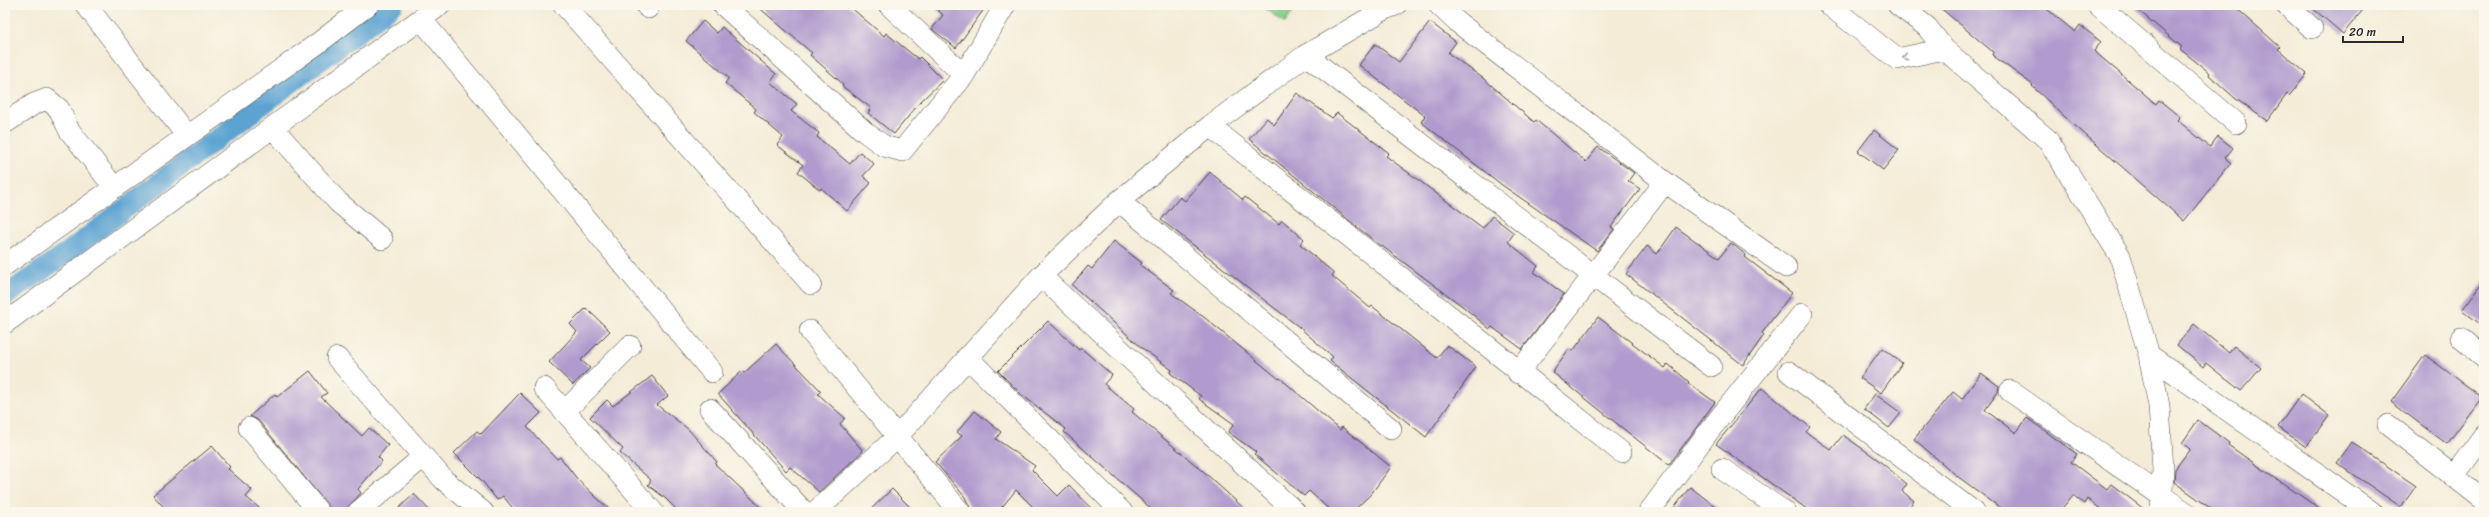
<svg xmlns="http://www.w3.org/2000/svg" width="2489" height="517" font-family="Sriracha,sans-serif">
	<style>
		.green { fill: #89d18d; stroke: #5a7e5c }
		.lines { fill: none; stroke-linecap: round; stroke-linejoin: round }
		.canal { stroke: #5ca3d2; stroke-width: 21 }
		.building { fill: #b19bce }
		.street-casing { stroke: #494845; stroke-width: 22 }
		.street { stroke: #fff; stroke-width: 21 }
		.oneway { stroke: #a0a0a0 }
	</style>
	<rect width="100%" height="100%" fill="#fbf7ec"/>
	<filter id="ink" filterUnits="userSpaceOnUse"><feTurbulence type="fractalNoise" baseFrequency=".025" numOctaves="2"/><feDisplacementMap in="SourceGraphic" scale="8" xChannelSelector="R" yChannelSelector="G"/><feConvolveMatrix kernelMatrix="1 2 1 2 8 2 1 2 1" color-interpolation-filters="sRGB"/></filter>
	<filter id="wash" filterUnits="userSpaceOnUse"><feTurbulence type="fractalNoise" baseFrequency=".012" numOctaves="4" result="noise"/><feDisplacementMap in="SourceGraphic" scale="16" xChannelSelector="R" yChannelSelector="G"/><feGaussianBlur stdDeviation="0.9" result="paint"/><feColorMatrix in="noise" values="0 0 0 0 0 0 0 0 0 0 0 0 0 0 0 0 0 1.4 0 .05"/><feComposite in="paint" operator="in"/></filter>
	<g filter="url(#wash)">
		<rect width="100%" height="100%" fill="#f4ecd7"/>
		<!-- green -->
		<path class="green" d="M1261,5h37l-13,18z"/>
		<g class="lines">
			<!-- canal -->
			<path class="canal" d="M5,296l63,-44 325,-247"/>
		</g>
		<g id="blocks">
			<!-- building -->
			<path class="building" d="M756,5h92l36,31 2,-3 32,26 2,-2 23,23 -22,21 -27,33 -26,-21 3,-5 -29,-22 1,-2 -33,-29 2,-2z
				M932,5h55l-31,43 -24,-19 11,-14z
				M1937,5h105l33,27 5,-7 21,17 -7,9 62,53 3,-4 21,17 -3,3 33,27 8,-11 15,12 -8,10 6,5 -47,58 -119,-104 -33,-31 1,-1 -41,-30 1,-3z
				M2132,5h101l47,42 -2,2 29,25 -18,22 -2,-2 -20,27 -31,-22 -27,-24 1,-2 -30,-24 2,-2z
				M2309,5h58l-24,29z
				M703,21l14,12 5,-6 54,47 -6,8 27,22 -6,7 28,22 -2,4 33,27 10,-12 14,12 -11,12 8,7 -24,28 -26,-23 -1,2 -22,-18 5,-7 -26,-20 6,-8 -29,-25 2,-3 -31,-26 4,-5 -43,-37z
				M1430,22l26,20 -8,11 36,26 50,43 2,-2 50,42 12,-15 36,26 -6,8 12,8 -29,38 3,2 -17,22 -95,-66 -81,-63 4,-6 -66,-51 16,-21 24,18z
				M1297,93l35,25 5,-5 52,40 -3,3 97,72 9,-12 22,17 -6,9 30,24 -4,6 30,22 -42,55 -30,-22 -2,2 -29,-24 -94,-70 -118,-96 18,-21 7,7z
				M1874,130l25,20 -16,20 -25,-19z
				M1210,172l33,28 2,-3 34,27 3,-4 22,19 -4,5 34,29 -2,3 38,32 2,-2 65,52 10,-13 29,22 -50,70 -96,-76 3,-4 -34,-30 -138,-107 19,-23 5,4z
				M1676,227l43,31 12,-15 15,12 -1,2 47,36 -30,40 2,2 -21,30 -117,-91 21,-28 10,8z
				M1114,241l28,22 -2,2 34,25 -3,3 34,25 74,61 1,-1 60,52 2,-3 49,40 -20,27 -19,18h-20l-23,-21 -5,5 -50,-42 2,-2 -28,-20 6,-8 -35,-25 2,-3 -31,-23 2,-3 -30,-22 -70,-63 16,-19 4,3z
				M2484,281v46l-22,-17z
				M586,308l24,23 -29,29 9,8 -17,17 -24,-23 28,-30 -7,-8z
				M1598,317l67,51 3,-4 21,18 -1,1 27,19 -46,63 -117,-93 17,-23 4,2z
				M1048,321l31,29 2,-2 31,27 -8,9 30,25 -2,3 71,59 45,41h-93l-91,-80 2,-3 -44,-34 -24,-24z
				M2194,324l35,29 5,-7 27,22 -20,23 -35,-28 -3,4 -26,-22z
				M776,344l45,47 -3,3 27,24 -5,6 23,27 -44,41 -29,-25 -4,4 -68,-77 24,-23 2,2z
				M1882,348l20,15 -21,30 -21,-15z
				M2425,355l57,42 -35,47 -56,-42z
				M310,371l17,22 -6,4 41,39 7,-8 19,17 -10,12 4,4 -24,28 3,4 -17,19h-11l-75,-92 -8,-4 25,-22 2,3z
				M1981,373l18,13 -1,6 -13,18 31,23 11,-15 50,36 -6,8 36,27 4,-5 37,28h-43l-18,-13 -3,5 -11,-9 -14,17h-53l-49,-36 -43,-37 39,-47 9,7z
				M652,376l16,20 -11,9 31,24 29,33 -2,2 51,48h-87l-14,-14 -17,-13 3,-5 -31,-27 3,-4 -33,-32 17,-17 6,6z
				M1762,388l48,39 -4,5 25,18 12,-15 34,24 30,25 -5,7 12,10 -9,11h-94l-95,-68z
				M520,393l21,20 -14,14 30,32 3,-2 18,23 34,32h-96l-13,-16 -6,4 -14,-18 -29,-29 23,-22 4,3z
				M1875,394l26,19 -12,15 -25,-19z
				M2301,394l28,21 -23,32 -28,-20z
				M975,411l26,21 -5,7 39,27 -3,4 26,26 11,-11 26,27h-57l-22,-22 -18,22h-26l-7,-15 -30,-35 27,-26 -5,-4z
				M2198,420l31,23 -1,2 96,67h-108l-42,-30 1,-13 15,-20 -8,-6z
				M2352,442l64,44 -15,21 -64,-44z
				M212,446l18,21 -2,2 24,21 -6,7 18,15h-96l-15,-17z
				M1690,487l33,25h-52z
				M892,489l23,23h-47z
				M414,494l17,18h-36z"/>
		</g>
	</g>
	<g filter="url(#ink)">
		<use href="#blocks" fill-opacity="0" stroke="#494845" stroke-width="1"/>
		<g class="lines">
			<!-- street casing -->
			<g class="street-casing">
				<path id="street" d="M86,5l101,131
					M564,5l247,279
					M646,5l2,3
					M723,5l142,127 19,14 18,5 62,-76 41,-70
					M889,5l75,70
					M1439,5l17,16 209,161 121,85
					M1829,5l68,54 47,-10
					M1898,5l29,22 17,22 104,91 72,116 29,99 10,51 4,64 -2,42
					M2098,5l138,118
					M2286,5l26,23
					M421,19l291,353
					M1306,55l405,311
					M5,123l29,-19 13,-5 12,10 10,21 45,57
					M1210,126l411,326
					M273,128l65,74 44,37
					M1119,201l272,228
					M5,265l312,-221 51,-39
					M1041,276l254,236
					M5,323l435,-318
					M810,331l150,181
					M2461,338l23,19
					M2149,355l223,157
					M967,357l155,155
					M337,358l107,122 39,32
					M1789,372l185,140
					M1518,373l147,-191
					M544,388l109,124
					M2010,391l175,121
					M710,409l94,103
					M565,411l65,-65
					M2388,425l96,75
					M249,428l70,84
					M1722,469l63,43
					M2453,477l31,-42
					M358,512l65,-55
					M815,512l82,-75 144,-161 78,-75 91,-75 96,-71 79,-46 11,-4
					M1649,512l60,-81 93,-117"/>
			</g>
			<!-- street -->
			<use href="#street" class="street"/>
		</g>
		<!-- one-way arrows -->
		<defs><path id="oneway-chevron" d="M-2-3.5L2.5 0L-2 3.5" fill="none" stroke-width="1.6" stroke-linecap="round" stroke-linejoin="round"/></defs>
		<use class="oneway" href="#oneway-chevron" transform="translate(1905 57) rotate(168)"/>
	</g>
	<!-- margin -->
	<rect width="2489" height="517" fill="none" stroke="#fbf7ec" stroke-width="20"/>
	<!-- scale -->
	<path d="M2343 36v6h60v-6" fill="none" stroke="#2b2b2b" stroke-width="2"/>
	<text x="2349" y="36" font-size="12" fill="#2b2b2b" stroke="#fbf7ec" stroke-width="3" paint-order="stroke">20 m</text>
</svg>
